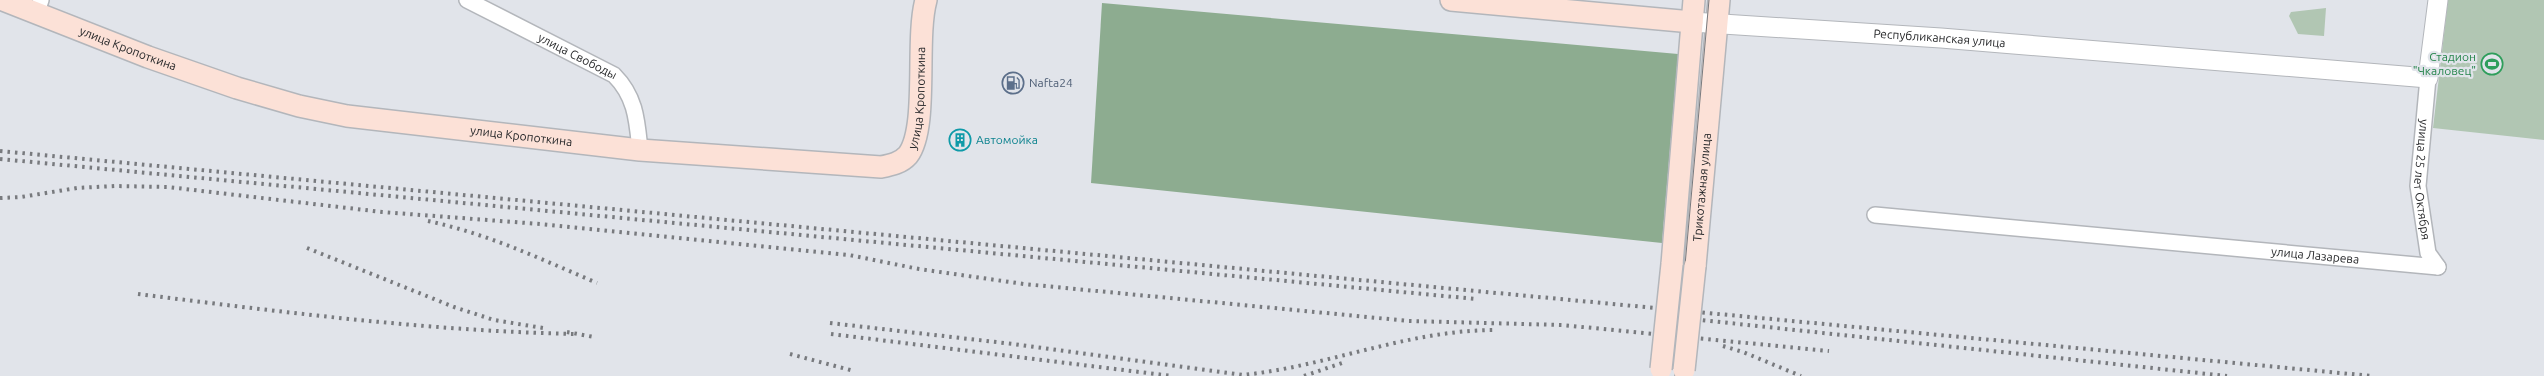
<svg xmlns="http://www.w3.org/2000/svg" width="2544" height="376" font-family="Ubuntu,sans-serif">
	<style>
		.green { fill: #b1c6b3 }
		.forest { fill: #8dac90 }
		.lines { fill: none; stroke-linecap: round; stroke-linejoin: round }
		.minor-casing { stroke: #b3b6bb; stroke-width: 18 }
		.tertiary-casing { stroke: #b3b6bb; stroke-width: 21 }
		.secondary-casing { stroke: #b3b6bb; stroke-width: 24 }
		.minor { stroke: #fff; stroke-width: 15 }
		.tertiary { stroke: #fff; stroke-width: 19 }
		.secondary { stroke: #fce1d7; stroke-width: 21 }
		.tram { stroke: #787a7e; stroke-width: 1 }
		.rail { stroke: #787a7e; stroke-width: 4; stroke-dasharray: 2.5 5; stroke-linecap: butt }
		.secondary-bridge-casing { stroke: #b3b6bb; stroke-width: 24; stroke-linecap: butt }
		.secondary-bridge { stroke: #fce1d7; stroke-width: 21 }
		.labels { text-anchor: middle; stroke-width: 4.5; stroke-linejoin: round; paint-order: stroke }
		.street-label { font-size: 12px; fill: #27282a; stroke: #e1e4ea }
		.leisure-label { font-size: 12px; fill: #27864d; stroke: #e1e4ea; text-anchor: end }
		.service-label { font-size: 12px; fill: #4e5e75; stroke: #e1e4ea; text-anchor: start }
		.culture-label { font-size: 12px; fill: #0d838f; stroke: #e1e4ea; text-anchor: start }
	</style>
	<rect width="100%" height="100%" fill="#e1e4ea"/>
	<!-- green -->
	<path class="green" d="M2448,0h96v140l-111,-12z
		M2326,8l-2,28 -26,-2 -9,-18 2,-4z"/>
	<!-- forest -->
	<path class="forest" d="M1102,3l576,51 -16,189 -571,-60z"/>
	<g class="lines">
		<!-- minor casing -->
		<g class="minor-casing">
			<g id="minor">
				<path id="s1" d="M467,0l147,75c22,22 23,46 26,75"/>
				<path d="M36,14l5,-14"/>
				<path id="s2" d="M2428,78l-10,108 10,67 10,14"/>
				<path id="s3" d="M1875,215l563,52"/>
			</g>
		</g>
		<!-- tertiary casing -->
		<g class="tertiary-casing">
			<g id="tertiary">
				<path id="s4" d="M1692,22l249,16 487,40 10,-78"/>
			</g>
		</g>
		<!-- secondary casing -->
		<g class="secondary-casing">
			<g id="secondary">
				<path id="s5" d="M3,0l145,57 89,31 62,18 48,10 293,34 241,17c10,-2 20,-4 27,-12 21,-28 7,-115 18,-155"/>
				<path d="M1451,0l241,22"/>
				<path d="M1672,264l22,-264"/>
				<path id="s6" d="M1695,266l24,-266"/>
			</g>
		</g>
		<!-- minor -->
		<use href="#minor" class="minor"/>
		<!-- tertiary -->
		<use href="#tertiary" class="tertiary"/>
		<!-- secondary -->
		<use href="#secondary" class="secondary"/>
		<!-- tram -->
		<path class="tram" d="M1675,376l34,-376"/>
		<!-- rail -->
		<path class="rail" d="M0,151l2372,225
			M0,159l1476,140
			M0,198l21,-1 56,-9 38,-2 53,1 214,25 158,12 309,31 70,14 105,15 385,37 153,4 267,26
			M428,221c60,13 113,38 169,62
			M307,248l147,59 40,13 49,8
			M138,294c144,18 291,37 437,40
			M1673,317l554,59
			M830,323l183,21 230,31c86,-9 165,-45 252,-45
			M567,332l27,5
			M831,334l341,42
			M1723,346l20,6 58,24
			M790,354l64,17
			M1304,376l38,-13"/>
		<!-- secondary-bridge casing -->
		<g class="secondary-bridge-casing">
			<path id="secondary-bridge" d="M1661,369l11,-105
				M1684,370l11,-104"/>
		</g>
		<!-- secondary-bridge -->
		<use href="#secondary-bridge" class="secondary-bridge"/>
	</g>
	<!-- icons -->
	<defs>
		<g id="stadium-ring" transform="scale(1.125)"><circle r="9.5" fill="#e1e4ea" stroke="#2e9e5b" stroke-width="1.5"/><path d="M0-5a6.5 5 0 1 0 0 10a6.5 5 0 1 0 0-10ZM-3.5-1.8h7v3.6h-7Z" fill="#2e9e5b"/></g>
		<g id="fuel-ring" transform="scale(1.125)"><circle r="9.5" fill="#e1e4ea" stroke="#5c6f8a" stroke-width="1.5"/><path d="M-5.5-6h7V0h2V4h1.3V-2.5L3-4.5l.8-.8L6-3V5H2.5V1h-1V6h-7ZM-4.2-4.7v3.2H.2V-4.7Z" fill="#5c6f8a"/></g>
		<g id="building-ring" transform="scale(1.125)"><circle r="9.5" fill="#e1e4ea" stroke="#0f9aa8" stroke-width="1.5"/><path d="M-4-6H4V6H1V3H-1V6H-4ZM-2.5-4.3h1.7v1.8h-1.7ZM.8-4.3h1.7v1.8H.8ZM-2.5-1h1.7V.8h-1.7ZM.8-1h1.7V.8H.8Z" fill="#0f9aa8"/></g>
	</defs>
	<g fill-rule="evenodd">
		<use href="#stadium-ring" x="2492" y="64"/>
		<use href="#fuel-ring" x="1013" y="83"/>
		<use href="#building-ring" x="960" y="140"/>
	</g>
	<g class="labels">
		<!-- street labels -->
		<g class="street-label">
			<text dy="4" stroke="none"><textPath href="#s4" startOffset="248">Республиканская улица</textPath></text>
			<text dy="4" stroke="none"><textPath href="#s5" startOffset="134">улица Кропоткина</textPath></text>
			<text dy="4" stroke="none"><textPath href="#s1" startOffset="124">улица Свободы</textPath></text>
			<text dy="4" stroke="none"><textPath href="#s5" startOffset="989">улица Кропоткина</textPath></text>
			<text dy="4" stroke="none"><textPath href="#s5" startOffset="539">улица Кропоткина</textPath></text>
			<text dy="4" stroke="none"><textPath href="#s2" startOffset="102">улица 25 лет Октября</textPath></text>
			<text dy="4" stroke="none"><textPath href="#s6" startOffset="79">Трикотажная улица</textPath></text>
			<text dy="4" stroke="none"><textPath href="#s3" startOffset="442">улица Лазарева</textPath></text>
		</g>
		<!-- leisure labels -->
		<g class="leisure-label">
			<text x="2476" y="61">Стадион<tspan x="2476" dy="14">"Чкаловец"</tspan></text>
		</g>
		<!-- service labels -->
		<g class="service-label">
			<text x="1029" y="87">Nafta24</text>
		</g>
		<!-- culture labels -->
		<g class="culture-label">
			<text x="976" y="144">Автомойка</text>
		</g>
	</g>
</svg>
